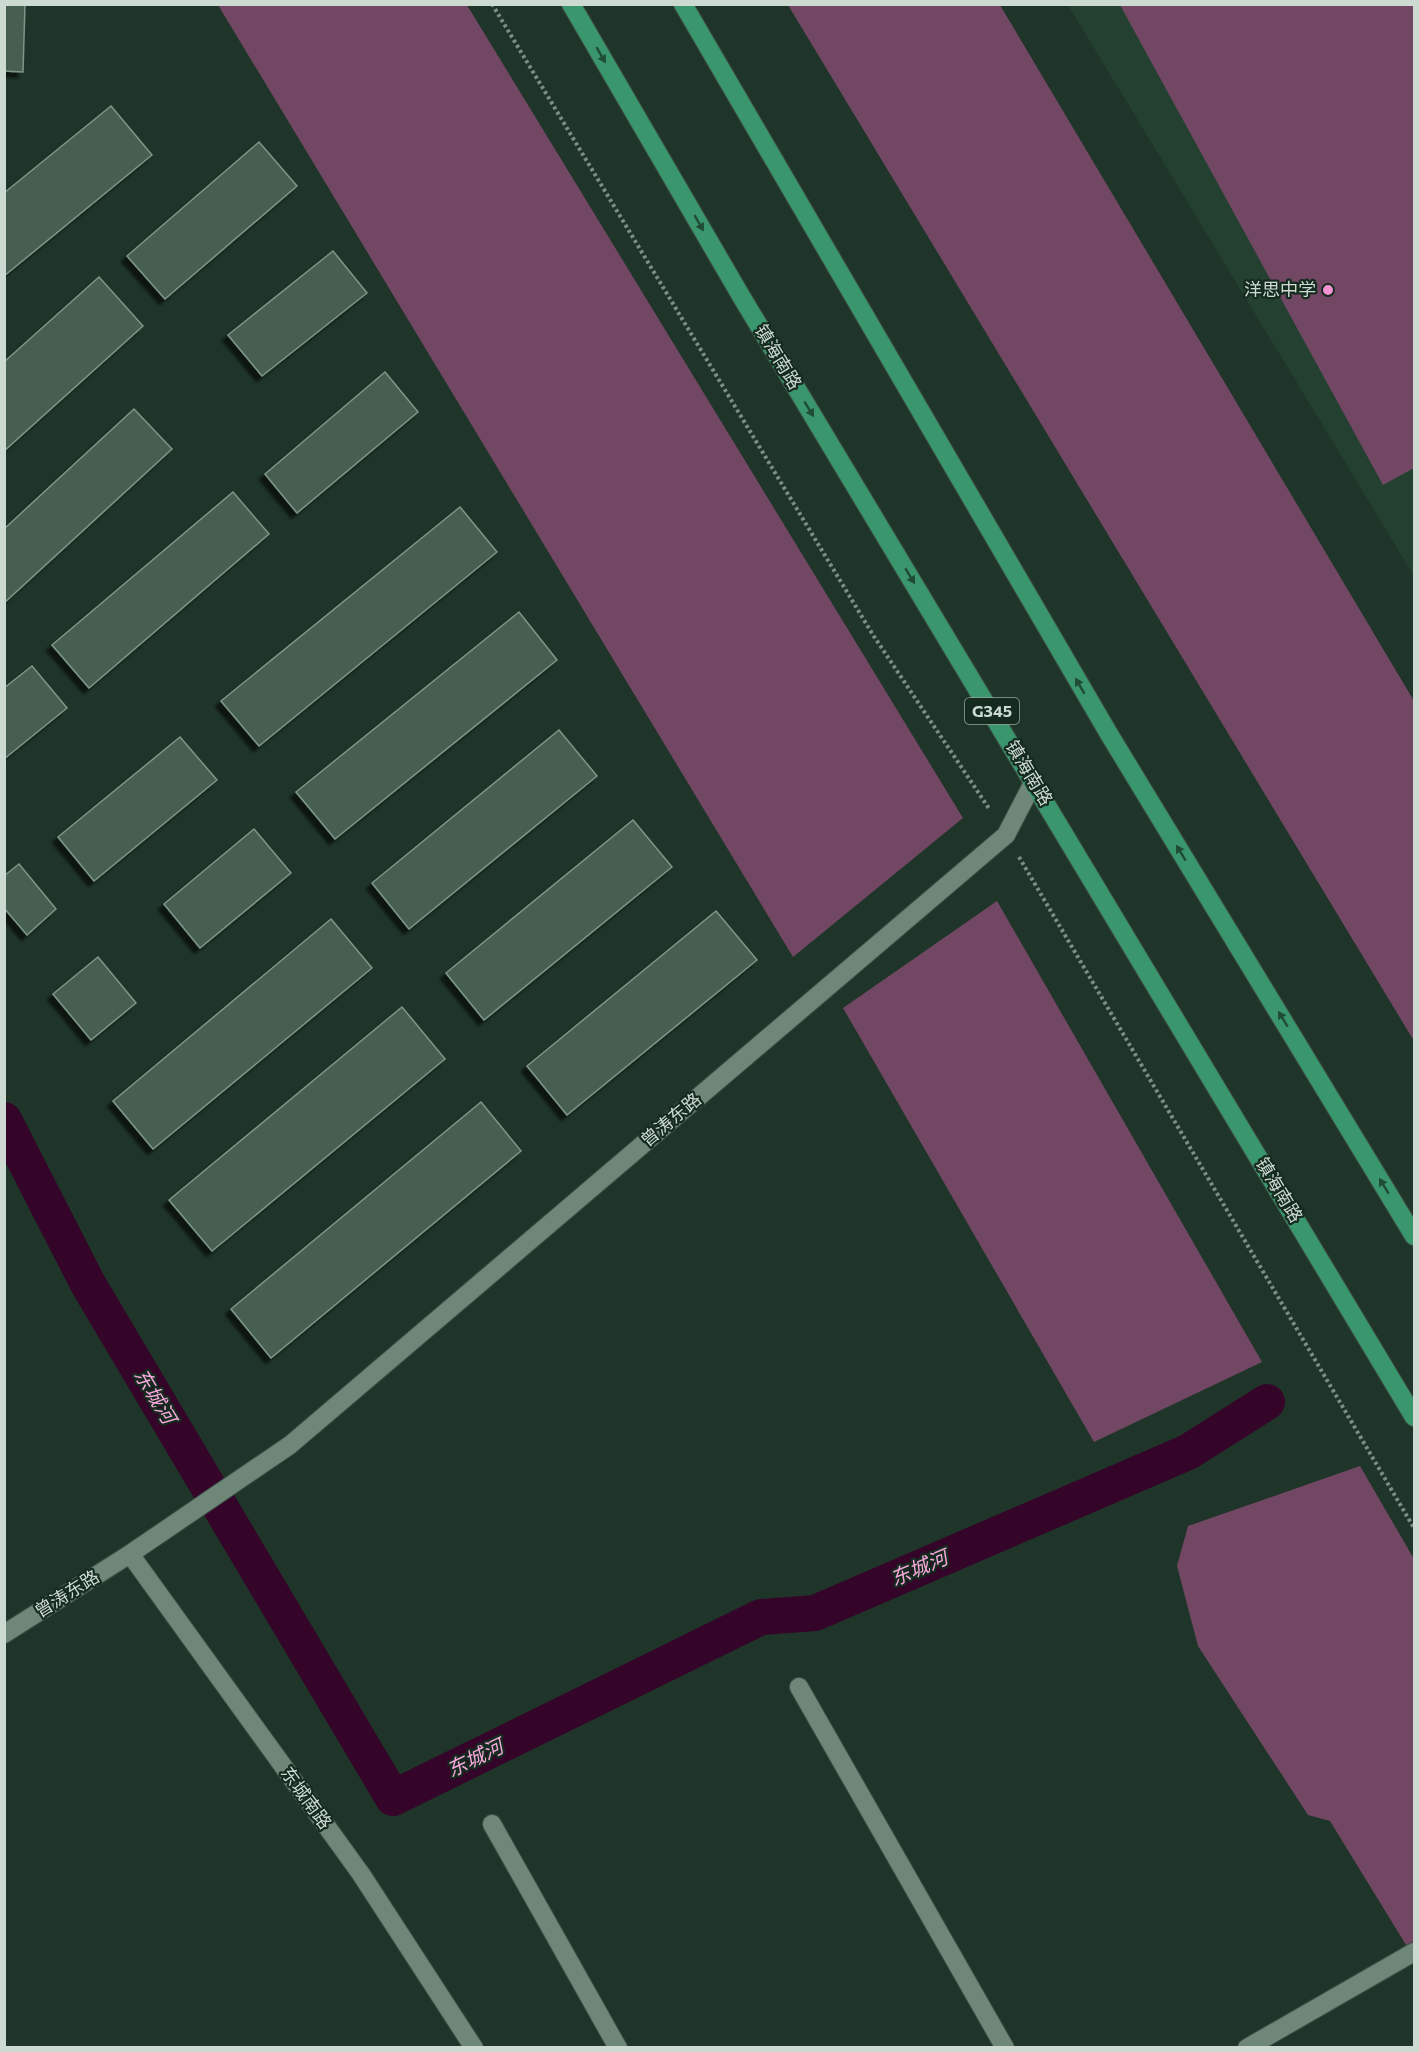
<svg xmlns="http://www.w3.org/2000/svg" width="1419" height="2052" font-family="Commissioner,'Noto Sans SC',sans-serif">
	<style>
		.built { fill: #234030 }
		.green { fill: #724763 }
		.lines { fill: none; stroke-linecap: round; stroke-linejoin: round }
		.canal { stroke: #350429; stroke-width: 36 }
		.building { fill: #475e51; stroke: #7d9687; stroke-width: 1.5; filter: url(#shadow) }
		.minor-casing { stroke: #3e5147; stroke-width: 20 }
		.tertiary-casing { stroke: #3e5147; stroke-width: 20 }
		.trunk-casing { stroke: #3e5147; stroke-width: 20 }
		.path { stroke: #7d8e85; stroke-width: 4; stroke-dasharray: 3 3; stroke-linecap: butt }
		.minor { stroke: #6f8779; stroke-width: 18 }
		.tertiary { stroke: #6f8779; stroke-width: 18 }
		.trunk { stroke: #3a966c; stroke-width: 18 }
		.oneway { fill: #204b36 }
		.poi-dot { fill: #f491d3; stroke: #152b1f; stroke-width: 2 }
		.labels { text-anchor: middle; stroke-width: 4.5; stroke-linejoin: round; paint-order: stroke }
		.shield { fill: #152b1f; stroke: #96a69c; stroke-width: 1.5 }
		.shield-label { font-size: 16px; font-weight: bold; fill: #cddad2 }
		.poi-label { font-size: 18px; fill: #cddad2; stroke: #152b1f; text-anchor: end }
		.street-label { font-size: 18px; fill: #cddad2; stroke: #152b1f }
		.water-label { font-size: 20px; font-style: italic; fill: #f8a8dc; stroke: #152b1f }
	</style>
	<defs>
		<filter id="shadow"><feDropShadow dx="-5.5" dy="5.5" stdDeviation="1.5" flood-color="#0009"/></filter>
	</defs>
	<rect width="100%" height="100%" fill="#1f3529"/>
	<!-- built -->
	<path class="built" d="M1068,5h346v571z"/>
	<!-- green -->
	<path class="green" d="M218,5h249l496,813 -170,139z
		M788,5h212l414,696v340z
		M1120,5h294v463l-31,17z
		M997,901l265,461 -168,80 -251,-434z
		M1360,1466l54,93v399l-84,-137 -22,-6 -110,-169 -21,-80 11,-40z"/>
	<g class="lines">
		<!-- canal -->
		<path class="canal" d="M4,1120l84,164 305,514 368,-181 54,-4 373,-161 79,-50"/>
	</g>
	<!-- building -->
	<path class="building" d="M4,4h21l-2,68 -19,-1z
		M111,106l41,49 -148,121v-83z
		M259,142l38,44 -132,113 -38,-43z
		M333,251l34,42 -105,83 -34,-41z
		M99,277l44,49 -139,125v-89z
		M385,372l33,40 -121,101 -32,-39z
		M134,409l38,40 -168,154v-74z
		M233,492l36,42 -180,154 -37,-43z
		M460,507l37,45 -238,194 -38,-45z
		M519,612l38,48 -222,179 -39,-47z
		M32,666l35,42 -63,51v-71z
		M559,730l38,46 -188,153 -37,-46z
		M180,737l37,43 -123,101 -36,-44z
		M633,820l39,47 -188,153 -38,-47z
		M254,829l37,44 -91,75 -36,-44z
		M19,864l37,45 -29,26 -23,-27v-32z
		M716,911l41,49 -190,155 -40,-49z
		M331,919l41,49 -219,181 -40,-48z
		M98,957l38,46 -45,37 -38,-46z
		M402,1007l43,52 -233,192 -43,-51z
		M481,1102l40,49 -250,207 -40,-49z"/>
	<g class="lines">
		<!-- minor casing -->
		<g class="minor-casing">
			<path id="minor" d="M799,1687l206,361
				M492,1824l126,224
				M1247,2048l167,-96"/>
		</g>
		<!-- tertiary casing -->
		<g class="tertiary-casing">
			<path id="tertiary" d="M130,1554l231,320 113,174
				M4,1634l126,-80 160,-109 716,-610 28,-54"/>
		</g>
		<!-- trunk casing -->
		<g class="trunk-casing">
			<path id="trunk" d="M571,4l170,292 673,1121
				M683,4l426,730 305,502"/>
		</g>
		<!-- path -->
		<path class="path" d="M492,4l381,631 117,175
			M1019,857l395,671"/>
		<!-- minor -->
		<use href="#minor" class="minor"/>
		<!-- tertiary -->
		<use href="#tertiary" class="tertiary"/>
		<!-- trunk -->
		<use href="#trunk" class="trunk"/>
	</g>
	<!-- one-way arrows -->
	<defs><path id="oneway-solid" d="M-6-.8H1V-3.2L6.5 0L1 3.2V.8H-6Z" transform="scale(1.5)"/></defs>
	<g class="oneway">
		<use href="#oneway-solid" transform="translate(601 55) rotate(60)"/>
		<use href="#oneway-solid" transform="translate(699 223) rotate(60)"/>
		<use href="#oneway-solid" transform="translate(809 409) rotate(59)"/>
		<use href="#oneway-solid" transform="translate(910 576) rotate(59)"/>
		<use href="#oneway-solid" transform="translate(1080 686) rotate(-120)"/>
		<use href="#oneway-solid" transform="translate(1181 853) rotate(-121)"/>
		<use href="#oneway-solid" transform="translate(1283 1019) rotate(-121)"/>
		<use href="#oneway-solid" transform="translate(1384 1186) rotate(-121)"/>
	</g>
	<!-- markers -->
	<circle class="poi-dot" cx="1328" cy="290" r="6"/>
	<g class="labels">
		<!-- shield labels -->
		<rect class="shield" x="965" y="698" width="54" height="26" rx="4.5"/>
		<g class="shield-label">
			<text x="992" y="717">G345</text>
		</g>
		<!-- poi labels -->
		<g class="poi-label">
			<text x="1316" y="296">洋思中学</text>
		</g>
		<!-- street labels -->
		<g class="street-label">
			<text transform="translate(778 357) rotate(59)" y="6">镇海南路</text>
			<text transform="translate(1029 773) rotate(59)" y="6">镇海南路</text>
			<text transform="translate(671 1120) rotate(-40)" y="6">曾涛东路</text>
			<text transform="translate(1279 1190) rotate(59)" y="6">镇海南路</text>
			<text transform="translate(67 1594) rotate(-32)" y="6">曾涛东路</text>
			<text transform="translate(306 1798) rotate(54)" y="6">东城南路</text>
		</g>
		<!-- water labels -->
		<g class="water-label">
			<text transform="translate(155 1396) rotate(59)" y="7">东城河</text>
			<text transform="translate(919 1568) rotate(-23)" y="7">东城河</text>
			<text transform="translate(475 1758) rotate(-26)" y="7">东城河</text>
		</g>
	</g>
	<!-- border -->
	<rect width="1419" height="2052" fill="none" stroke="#cddad2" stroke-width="12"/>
</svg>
